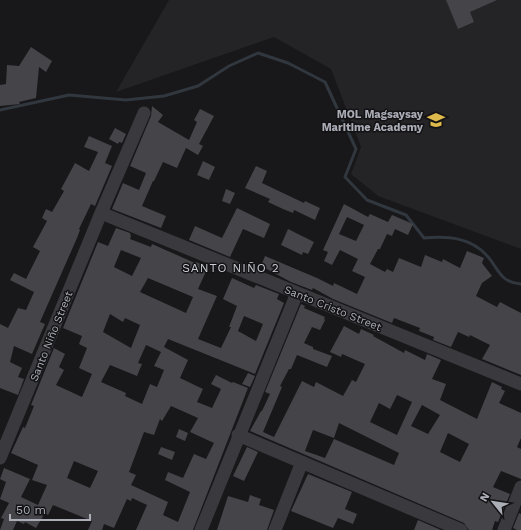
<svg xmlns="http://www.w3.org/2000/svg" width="521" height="530" font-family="'Work Sans',sans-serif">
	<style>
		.built { fill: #242326 }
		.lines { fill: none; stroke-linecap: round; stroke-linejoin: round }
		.stream { stroke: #31373e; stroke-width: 3 }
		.building { fill: #454449; fill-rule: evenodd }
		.minor { stroke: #39393e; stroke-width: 13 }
		.labels { text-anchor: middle; stroke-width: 3; stroke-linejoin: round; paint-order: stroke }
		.poi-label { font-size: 11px; font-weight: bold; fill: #abaeb7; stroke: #131214; text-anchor: end }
		.street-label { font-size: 11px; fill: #abaeb7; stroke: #131214 }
		.neighbourhood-label { font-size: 12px; letter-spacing: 1px; fill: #cbcdd4; stroke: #131214 }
	</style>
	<rect width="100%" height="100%" fill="#181719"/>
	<!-- built -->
	<path class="built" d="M169,0h352v249l-143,-53 -27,-22 10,-27 -30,-78 -57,-32 -158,55z"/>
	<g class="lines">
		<!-- stream -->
		<path class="stream" d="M0,110l69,-15 57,5 38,-4 34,-10 31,-20 29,-13 30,10 37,19 31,67 -11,28 22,23 39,15 18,23c24,-2 48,-1 65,20 11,14 12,24 32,26"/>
	</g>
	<!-- building -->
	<path class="building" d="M446,0h51l-27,12 4,10 -16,7z
		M31,47l21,14 -6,11 -7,-5 -3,31 -17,4 1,2 -20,2v-21l6,-1 1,-19 12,1z
		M152,106l11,9 -5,7 31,18 8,-18 -3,-2 6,-11 14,7 -15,28 4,2 -5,9 -12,-7 -9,20 -14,-6 -9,19h-1l-11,25 24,10 -5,12 -49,-19 11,-26 16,7 7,-17 -16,-7 21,-50z
		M115,128l11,6 -4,9 -3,-1 -1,2 -9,-5z
		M89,136l23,10 -7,17 7,3 -17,40 -4,-2 -12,25 1,1 -3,8 -37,84 5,2 -13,30 -18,-8 -4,16 12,6 -4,9 6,2 -6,16 -18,-7v-64l8,4 10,-20 8,2 8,-18 -24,-12 4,-7 12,6 14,-28 -7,-4 14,-26 -5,-3 4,-9 6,3 12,-21 -3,-2 14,-26 14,8 9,-19 -14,-5z
		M203,161l12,6 -6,13 -12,-5z
		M256,166l11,5 -5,12 42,20 1,-2 15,7 -5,12 -21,-10 -1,3 -10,-4 -15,-7 2,-3 -25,-11z
		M226,189l9,4 -5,11 -8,-3z
		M344,204l24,13 2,-3 18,8 4,-7 21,9 -5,11 -13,-6 -3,7 -5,-2 -7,15h-2l-8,15 15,8 2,-3 6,3 6,-14 22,9 4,-12 17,7 1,-3 17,9 7,-17 17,7 -2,5 10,13 -10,7 -6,13 21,11 3,-5 21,11v62l-39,-16 8,-14 -20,-10 -1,2 -11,-5 -7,15 -18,-7 1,-3 -15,-6 1,-3 -26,-10 -2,5 -59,-24 -20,-11 -1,2 -21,-8 -30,-16 4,-10 52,22 16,8 1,-3 23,11 8,-17 -13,-6 6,-12 -18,-9 -8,15 -8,-4 4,-9 -5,-2zM347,217l17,8 -8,16 -17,-7z
		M237,208l33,16 -6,14 -21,-9 -13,28 -41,-17 6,-14 27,12z
		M116,228l14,5 1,3 -1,3 21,8 1,-3 43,19 1,-1 12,5 -10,22 19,7 -19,43 23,9 10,-21h-2l8,-21 -14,-7 9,-21 22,10 2,-3 23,9 -2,5 7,4 -29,71 -87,-35 -4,8 24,13 -8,18 23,11 -6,13 15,6 9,-19 -10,-5 5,-9 16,8 1,-1 15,6 -55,142h-57l11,-25 -15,-7 -1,3 -4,-2 -13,29 -10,-4 -2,6h-14l4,-9 -39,-16 -5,10 -3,-2 -9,15 -11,-6 -1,2 -7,-3 -4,9h-13l4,-11 -3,-1 8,-15 -9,-4 6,-17 -6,-3 4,-11 26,11 -9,18 17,8 9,-20 -15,-5 6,-15 -27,-12 12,-26 2,1 9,-22 -3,-1 23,-57 11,6 -6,13 5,3 -8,15 26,12 10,-23 -13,-6 8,-20 -8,-4 3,-8 -19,-8 35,-86 10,4zM121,250l20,8 -9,18 -18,-9zM148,278l45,19 -7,16 -46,-21zM110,314l13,8 2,-4 15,7 -9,23 -28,-16zM244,316l19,8 -7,17 -18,-10zM146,345l15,7 -7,14 10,4 -7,17 -7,-3 -8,20 -17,-8 1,-3 -25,-11 9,-17 27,11 5,-12 -4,-1zM171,406l27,12 -8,14 24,11 -8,16 -12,-5 -11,24 -15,-6 -3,8 25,12 -12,30 -15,-7 5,-13 -37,-17 5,-10 -7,-3 15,-40 10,3 6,-16 2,2zM74,461l24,10 -8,17 -23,-10z
		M288,229l26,13 -6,12 -5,-2 -1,3 -21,-10z
		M301,304l4,2 -1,2 21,9 -1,2 1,1 -5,10 -8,-3 -8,16 9,4v2l19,7 -5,11 -30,-12 -6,14h-2l-9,17 2,1 -19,45 11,5 28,-56 12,6 2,-5 27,14 9,-16 4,2 9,-18 -23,-10 -1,3 -11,-5 14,-26 15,8 2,-5 13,6 -1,1 31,17 1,-3 20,10 2,-6 14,6 -9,19 14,5 -6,16 37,19 15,-37 10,5 -1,2 4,2 -6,12 22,10v25l-4,9 4,2v30l-20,-8 -8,16 17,7 -12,28 -3,-1 -3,9h-23l-5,-7 -214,-92 11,-20h1l8,-17 -5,-2zM397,395l15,7 -15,33 -27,-13 9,-19 11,6zM422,405l18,10 -12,19 -17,-8zM339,423l60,30 -5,12 -60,-26 -9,19 -20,-7 8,-21 21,8zM448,433l21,11 -9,18 -20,-10z
		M248,373l7,3 -5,11 -8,-3z
		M179,429l9,4 -3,8 -9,-4z
		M161,447l14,5 -3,8 -14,-6z
		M247,447l11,5 -14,29 -11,-5z
		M308,474l44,18 -7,17 12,5 -4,10 -15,-6 -5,10 -42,-17z
		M250,495l11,4 -2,6 15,5 -7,20h-50l11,-34 20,6z
		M519,513l2,1v16h-4l-4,-2z
		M418,520l23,10h-27z"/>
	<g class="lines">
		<!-- minor -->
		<path class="minor" d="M101,213l420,171
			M238,435l223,95
			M0,458l101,-245 43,-100
			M201,530l96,-237
			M275,530l27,-68
			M504,530l17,-43"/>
	</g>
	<!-- icons -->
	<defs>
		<g id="university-bare" transform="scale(1.38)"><path d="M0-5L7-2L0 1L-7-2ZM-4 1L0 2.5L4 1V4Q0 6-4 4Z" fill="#deb94b" stroke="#131214" stroke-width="2.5" paint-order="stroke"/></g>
	</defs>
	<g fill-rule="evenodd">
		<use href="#university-bare" x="436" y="120"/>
	</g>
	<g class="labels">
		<!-- poi labels -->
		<g class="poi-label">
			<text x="423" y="118">MOL Magsaysay<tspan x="423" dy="13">Maritime Academy</tspan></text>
		</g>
		<!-- street labels -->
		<g class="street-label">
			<text transform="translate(333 308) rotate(22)" y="4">Santo Cristo Street</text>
			<text transform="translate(51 336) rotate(-68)" y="4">Santo Niño Street</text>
		</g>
		<!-- neighbourhood labels -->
		<g class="neighbourhood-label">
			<text x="231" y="272">SANTO NIÑO 2</text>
		</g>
	</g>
	<!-- north arrow -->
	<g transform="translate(493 502) rotate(300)" stroke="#131214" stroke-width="3" paint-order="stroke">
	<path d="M0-3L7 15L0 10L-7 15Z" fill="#abaeb7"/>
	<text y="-6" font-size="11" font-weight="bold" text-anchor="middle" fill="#abaeb7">N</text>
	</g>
	<!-- scale -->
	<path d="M10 514v6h80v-6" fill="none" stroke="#abaeb7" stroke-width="2"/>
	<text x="16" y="514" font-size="12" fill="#abaeb7" stroke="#131214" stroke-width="3" paint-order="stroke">50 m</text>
</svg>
